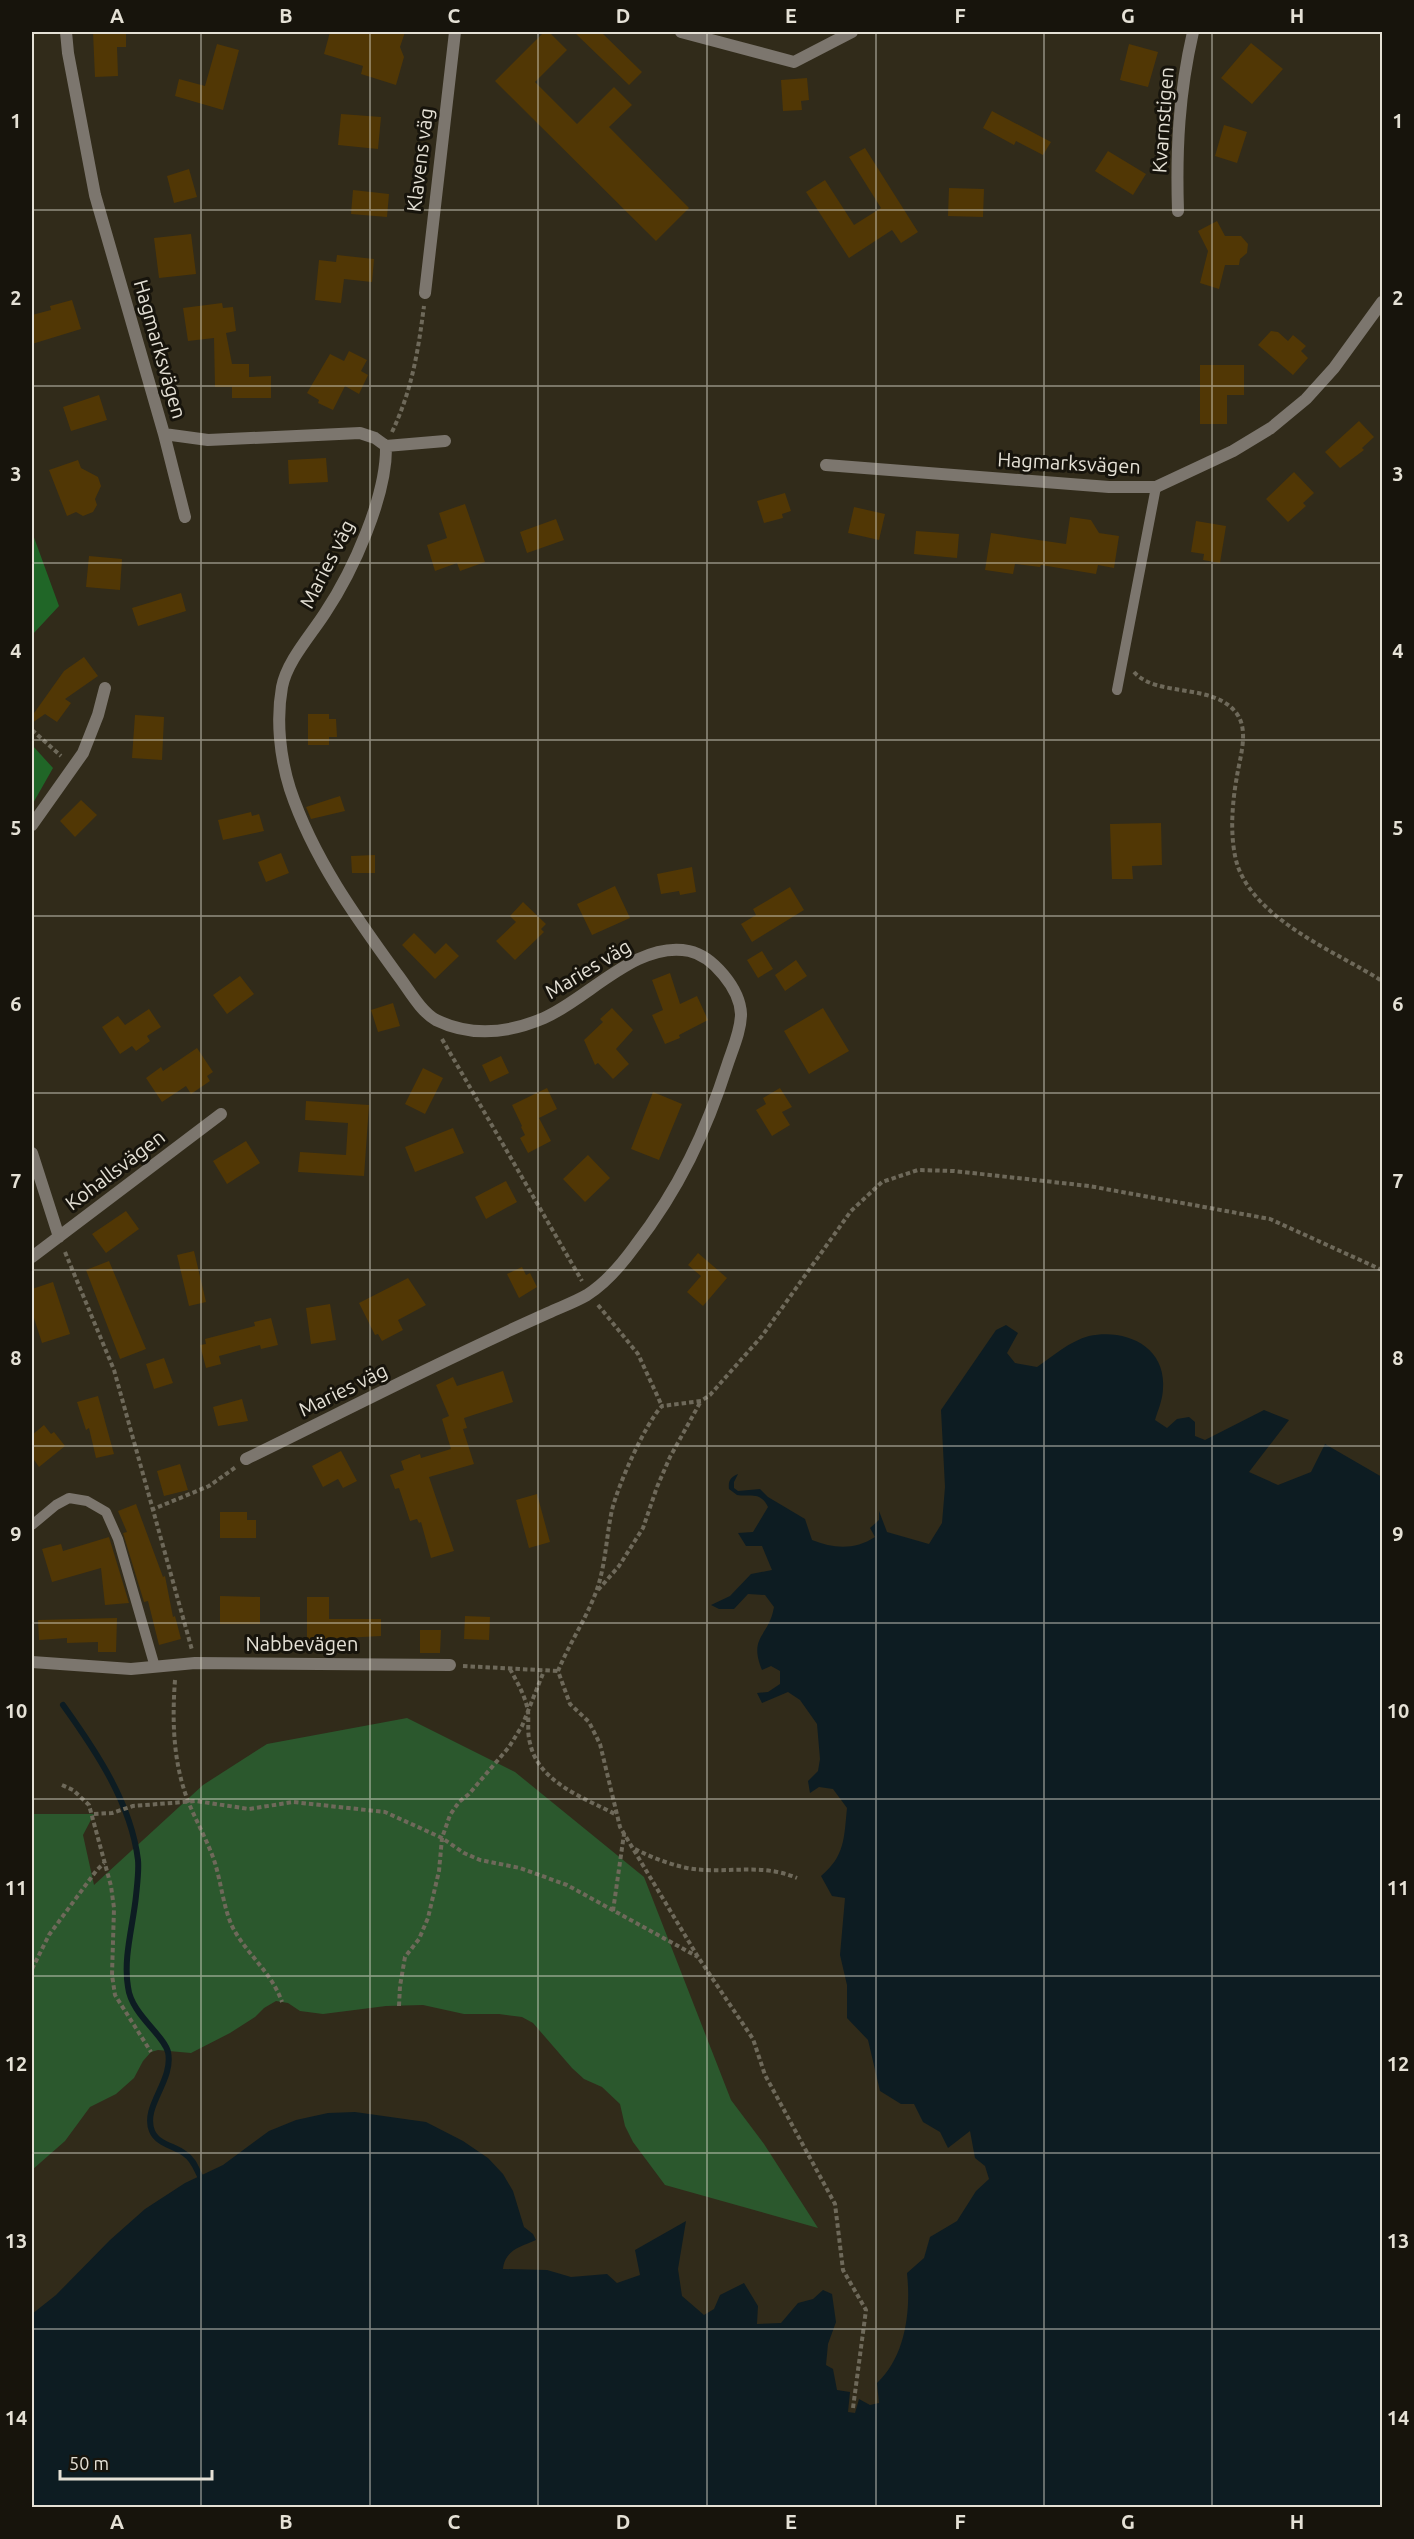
<svg xmlns="http://www.w3.org/2000/svg" width="1414" height="2539" font-family="Ubuntu,sans-serif">
	<style>
		.green { fill: #2b582d }
		.forest { fill: #206627 }
		.water { fill: #0d1c22 }
		.lines { fill: none; stroke-linecap: round; stroke-linejoin: round }
		.stream { stroke: #0d1c22; stroke-width: 6 }
		.building { fill: #513705 }
		.path { stroke: #6e695a; stroke-width: 4; stroke-dasharray: 4.5 3; stroke-linecap: butt }
		.lane { stroke: #7c766e; stroke-width: 10 }
		.street { stroke: #7c766e; stroke-width: 12 }
		.grid { fill: none; stroke: #e5e1d6; stroke-width: 1.5; stroke-opacity: 0.55 }
		.labels { text-anchor: middle; stroke-width: 6; stroke-linejoin: round; paint-order: stroke }
		.street-label { font-size: 20px; fill: #e5e1d6; stroke: #17140c }
		.neatline { fill: none; stroke: #e5e1d6; stroke-width: 2 }
		.grid-label { font-size: 20px; text-anchor: middle; font-weight: bold; fill: #e5e1d6 }
	</style>
	<rect width="100%" height="100%" fill="#312b1a"/>
	<!-- green -->
	<path class="green" d="M407,1718l108,54 129,105 87,223 33,44 54,84 -153,-43 -32,-43 -8,-16 -5,-22 -18,-17 -18,-8 -12,-11 -39,-45 -11,-6 -23,-3h-35l-41,-9 -37,1 -63,8 -23,-3 -12,-8 -12,-2 -12,7 -9,9 -25,16 -39,20 -33,-3 -7,2 -8,9 -9,17 -18,16 -26,13 -25,34 -33,29v-356h62l-11,21 11,50 109,-100 64,-41z"/>
	<!-- forest -->
	<path class="forest" d="M32,532l27,74 -27,29z
		M32,745l21,23 -21,37z"/>
	<!-- water -->
	<path class="water" d="M1006,1325l12,8 -11,20 8,10 22,4c16,-11 33,-26 52,-31 36,-8 77,10 74,52 0,11 -5,22 -8,32l12,8 10,-9 12,-2 6,5v14l10,4 59,-30 25,10 -40,52 29,13 33,-13 14,-28 57,33v1030h-1350v-193l24,-19 54,-55 35,-31 40,-26 38,-18 46,-34 27,-11 32,-7 27,-1 71,10 37,19 25,17 15,16 10,17 11,36 9,7 3,6c-16,7 -31,10 -33,29l44,1 24,7 36,-3 10,9 23,-8 -5,-25 51,-29 -8,48 4,27 22,19 10,-6 6,-14 24,-12 14,23 -1,18 24,-1 17,-20 15,-4 10,-9 9,4 4,28 -8,22 -2,21 7,4 4,21 13,2 -2,20 7,1 4,-14 11,6 9,-2 -2,-20c29,-27 34,-73 30,-110l17,-15 6,-21 27,-16 19,-30 13,-12 -4,-13 -10,-8 -5,-27 -22,17 -8,-16 -17,-10 -9,-18h-13l-21,-13 -12,-51 -21,-22v-33l-7,-30 5,-57 -13,-2 -11,-20c24,-20 23,-38 26,-68l-14,-19 -14,-2 -9,6 -2,-12 10,-10 2,-12 -3,-35 -17,-24 -12,-8 -26,11 -5,-10 11,-1 12,-8v-13l-9,-5 -9,4c-14,-34 7,-33 12,-63l-9,-12 -17,-1 -14,15h-15l-8,-4 19,-9 21,-22 21,-4 -10,-24h-16l-8,-13 15,-1 15,-25c-8,-16 -17,-10 -31,-12l-8,-6c-1,-9 2,-12 9,-15l-4,8v6l4,3 22,-2 8,8 37,22 7,21c22,9 43,10 63,-3l-5,-9 9,-8v-9l8,21 42,12 13,-21 3,-36 -4,-77 55,-80z"/>
	<g class="lines">
		<!-- stream -->
		<path class="stream" d="M63,1705c33,46 68,98 75,155 1,12 -1,25 -2,36 -3,30 -13,62 -8,91 3,27 36,48 40,65 6,29 -26,54 -16,79 5,13 23,15 33,23 8,5 11,14 15,22"/>
	</g>
	<!-- building -->
	<path class="building" d="M93,32h33v15h-9l1,29 -23,1z
		M330,32h75l-5,15 4,10 -8,28 -35,-11 2,-8 -39,-12z
		M544,32h5l18,18 -32,32 42,42 37,-37 18,18 -23,22 80,81 -33,33 -161,-160z
		M574,32h27l41,40 -13,13z
		M1251,43l32,26 -31,35 -31,-26z
		M217,44l22,6 -16,60 -48,-14 4,-17 26,7z
		M1129,44l29,8 -10,35 -28,-7z
		M807,78l2,22 -8,1 1,9 -19,1 -2,-31z
		M992,111l59,31 -8,13 -27,-14 -2,4 -31,-17z
		M341,114l40,3 -3,32 -40,-4z
		M1224,125l23,7 -10,31 -22,-7z
		M865,148l53,84 -17,11 -9,-13 -43,28 -43,-66 19,-12 29,45 27,-17 -32,-51z
		M1108,151l38,23 -13,21 -38,-24z
		M189,169l8,28 -23,6 -7,-27z
		M949,188l35,1 -1,28 -35,-1z
		M353,190l36,4 -2,23 -36,-3z
		M1217,221l8,15h16l7,8 -1,9 -7,6 -1,6h-14l-6,24 -19,-6 8,-32 -10,-20z
		M191,234l5,40 -37,4 -5,-40z
		M337,255l37,4 -2,23 -28,-3 -3,24 -26,-3 4,-40 17,2z
		M72,300l9,29 -49,15v-29l19,-5 -1,-4z
		M222,303l1,5 10,-1 3,24 -10,2 6,31h17v13l22,-1v22h-39v-11h-17l-1,-49 -26,3 -5,-33z
		M1271,331l7,1 10,9 5,-6 13,11 -5,5 7,7 -15,17 -35,-30z
		M349,351l18,9 -6,11 7,4 -9,19 -14,-8 -12,24 -15,-7 1,-3 -12,-7 23,-39 14,7z
		M1200,365h44v30h-17v29h-27z
		M99,395l8,25 -36,11 -8,-24z
		M1359,421l15,16 -12,11 2,2 -24,18 -15,-16z
		M326,458l2,24 -39,2 -1,-24z
		M78,460l3,8 17,9 3,9 -6,13 2,6 -4,7 -10,4 -7,-4 -9,4 -18,-46z
		M1294,472l20,21 -11,10 3,3 -18,16 -22,-23z
		M785,493l6,18 -9,3 1,4 -19,5 -7,-22z
		M465,504l20,58 -25,9 -3,-8 -22,8 -8,-26 20,-7 -8,-25z
		M854,507l31,7 -6,26 -31,-7z
		M1070,517l21,3 8,13 20,3 -5,32 -16,-3 -2,9 -55,-9 -1,2 -25,-3 -2,10 -28,-4 6,-37 75,11z
		M556,519l8,21 -37,13 -7,-21z
		M1196,521l30,5 -6,37 -17,-3 1,-6 -13,-2z
		M916,531l43,3 -2,24 -43,-4z
		M89,556l33,3 -2,31 -34,-3z
		M181,593l5,18 -48,15 -6,-18z
		M84,657l14,19 -33,23 6,4 -14,19 -12,-8 -13,9v-7l32,-45z
		M308,714h21v5h7l1,18h-8v8h-21z
		M135,715l29,2 -2,43 -30,-2z
		M340,796l5,15 -34,8 -5,-12z
		M81,800l16,15 -22,22 -15,-16z
		M251,812l1,4 7,-2 5,17 -41,9 -5,-20z
		M1161,823l1,42 -30,1 1,13h-21l-2,-55z
		M281,853l8,20 -23,9 -8,-20z
		M375,855v18h-23l-1,-17z
		M692,867l4,25 -16,3 -1,-4 -18,3 -4,-20z
		M615,886l15,32 -38,17 -15,-31z
		M790,887l14,23 -52,32 -11,-18 15,-9 -3,-6z
		M523,902l23,22 -5,5 3,3 -29,28 -19,-19 20,-19 -6,-6z
		M414,933l21,21 11,-11 13,13 -24,23 -33,-34z
		M762,951l11,18 -15,9 -11,-18z
		M796,960l11,16 -22,15 -10,-16z
		M670,973l10,31 17,-8 11,24 -29,15 1,3 -15,6 -13,-29 11,-5 -11,-30z
		M240,976l14,18 -27,20 -14,-19z
		M393,1003l7,23 -22,6 -7,-22z
		M612,1008l21,22 -17,19 13,15 -16,15 -15,-16 -3,2 -11,-25 19,-18 -3,-3z
		M823,1008l26,43 -40,23 -25,-43z
		M149,1009l12,18 -14,9 3,5 -14,10 -4,-5 -12,8 -18,-27 16,-11 7,9z
		M197,1048l16,24 -6,4 3,5 -19,13 -5,-8 -24,16 -16,-24 15,-11 2,4z
		M501,1056l8,17 -19,9 -8,-17z
		M423,1068l20,10 -18,36 -20,-10z
		M547,1088l10,21 -18,9 12,23 -23,12 -8,-15 5,-3 -4,-8 1,-1 -10,-21z
		M780,1088l12,19 -10,5 8,13 -18,11 -16,-26 10,-6 -3,-6z
		M653,1092l29,12 -23,56 -28,-11z
		M306,1101l63,4 -5,71 -66,-4 2,-20 46,3 2,-32 -43,-3z
		M453,1128l11,25 -49,19 -10,-25z
		M246,1141l14,22 -33,21 -14,-23z
		M588,1155l22,23 -25,24 -22,-23z
		M506,1181l11,21 -31,17 -11,-22z
		M126,1211l13,18 -33,24 -14,-19z
		M194,1251l12,51 -17,4 -12,-51z
		M698,1253l29,25 -24,28 -16,-14 14,-16 -13,-11z
		M109,1261l37,88 -26,10 -34,-89z
		M522,1267l4,8 4,-2 7,14 -18,11 -12,-24z
		M408,1278l18,27 -28,15 5,10 -21,11 -4,-7 -3,1 -16,-32z
		M53,1282l17,52 -28,9 -10,-31v-23z
		M330,1304l6,36 -25,4 -5,-36z
		M271,1318l7,27 -17,4 -1,-4 -41,11 2,8 -15,4 -6,-23 6,-1 -1,-5 50,-13 -1,-4z
		M164,1358l9,25 -19,6 -8,-25z
		M503,1371l10,31 -49,16 3,10 -4,1 11,35 -45,13 25,74 -23,7 -10,-36 -2,1 -2,-4 -7,2 -11,-33 -4,1 -5,-14 14,-5 -3,-9 19,-7 1,4 30,-9 -9,-30 7,-3 -13,-31 17,-8 4,9z
		M98,1396l16,58 -18,4 -7,-30 -3,2 -9,-28z
		M242,1399l6,22 -30,5 -5,-19z
		M44,1425l7,9 3,-2 11,14 -26,21 -7,-10v-22z
		M341,1451l16,30 -14,7 -5,-9 -15,8 -11,-21z
		M180,1464l8,26 -24,6 -7,-25z
		M537,1494l13,48 -21,6 -13,-48z
		M136,1504l27,73 2,-1 8,41 2,-1 6,23 -22,6 -11,-44 -4,1 -21,-69 4,-1 -9,-21z
		M220,1512h27v8h9v18h-36z
		M109,1537l20,66 -24,2 -4,-37 -49,14 -10,-33 19,-5 2,7z
		M220,1596l40,1v27h-40z
		M307,1597h22v22h52v17l-74,4z
		M465,1616l25,1 -1,23 -25,-1z
		M117,1618l-1,34h-18v-10l-31,1v-5l-28,2 -1,-20z
		M420,1630h21l-1,23h-20z"/>
	<g class="lines">
		<!-- path -->
		<path class="path" d="M392,432c20,-42 26,-80 32,-126
			M1134,672c23,26 80,10 103,42 12,17 3,43 0,62 -5,27 -8,64 1,91 21,55 97,84 144,114
			M32,730l29,26
			M442,1039l140,242
			M65,1252l49,118 78,280
			M598,1305l40,49 24,52
			M151,1510l58,-24 27,-19
			M598,1590l21,-24 24,-38 14,-41 13,-30 31,-56
			M463,1666l95,5
			M510,1669c7,13 15,26 18,42 1,10 -1,22 2,32 8,39 54,55 85,71
			M175,1680c-3,41 -2,82 13,121 8,20 19,39 26,59 7,21 9,46 18,66 14,28 39,45 50,76
			M62,1785l11,5 16,15 22,81 3,22 -2,67 3,20 36,57
			M94,1814l18,-1 21,-7 63,-5 53,8 44,-7 92,10 57,26 22,15 16,7 40,8 47,17 131,72
			M635,1849c16,8 33,15 52,19 38,7 72,-6 110,10
			M613,1911l11,-77
			M32,1969l17,-34 47,-64 8,-8
			M399,2006l1,-20 5,-29 14,-18 9,-21 11,-47 3,-33 8,-23 9,-13 10,-8 40,-47 13,-21 22,-55
			M853,2408l13,-98 -23,-40 -8,-66 -70,-129 -12,-36 -55,-82 -78,-130 -20,-83 -11,-22 -19,-18 -12,-33c11,-27 28,-52 38,-79 10,-27 10,-55 16,-82 6,-25 33,-86 50,-104l39,-5 9,-6 52,-59 89,-125 31,-29 36,-12 36,1 135,15 181,33 112,51"/>
		<!-- lane -->
		<path class="lane" d="M1117,690l39,-203
			M32,1525l24,-20 13,-7 18,3 19,11 12,27 37,128"/>
		<!-- street -->
		<path class="street" d="M66,32l2,21 27,142 69,239 44,6 152,-7 15,5 11,8 59,-5
			M681,32l113,30 58,-30
			M1178,211c-2,-63 1,-118 15,-179
			M425,293l30,-261
			M164,434l21,83
			M826,465l283,22h47l77,-36 38,-23 35,-29 28,-31 48,-66
			M32,825l51,-72 15,-38 7,-27
			M32,1153l27,84
			M32,1257l189,-143
			M246,1459c72,-35 144,-72 216,-106 29,-14 57,-27 86,-40 13,-6 27,-11 39,-18 19,-12 35,-31 48,-49 44,-57 71,-114 93,-183 5,-15 13,-33 13,-49 -1,-25 -28,-58 -52,-63 -52,-11 -101,48 -145,67 -35,15 -73,19 -108,2 -16,-9 -28,-32 -39,-46 -42,-58 -84,-116 -107,-185 -10,-32 -14,-69 -8,-102 5,-26 29,-52 43,-74 28,-42 62,-117 61,-167
			M32,1662l99,7 64,-6 255,2"/>
	</g>
	<!-- grid -->
	<path class="grid" d="M201,32v2476M370,32v2476M538,32v2476M707,32v2476M876,32v2476M1044,32v2476M1212,32v2476M32,210h1350M32,386h1350M32,563h1350M32,740h1350M32,916h1350M32,1093h1350M32,1270h1350M32,1446h1350M32,1623h1350M32,1799h1350M32,1976h1350M32,2153h1350M32,2329h1350"/>
	<g class="labels">
		<!-- street labels -->
		<g class="street-label">
			<text transform="translate(1163 120) rotate(-86)" y="7">Kvarnstigen</text>
			<text transform="translate(420 160) rotate(-83)" y="7">Klavens väg</text>
			<text transform="translate(160 349) rotate(74)" y="7">Hagmarksvägen</text>
			<text transform="translate(1069 463) rotate(3)" y="7">Hagmarksvägen</text>
			<text transform="translate(327 564) rotate(-63)" y="7">Maries väg</text>
			<text transform="translate(588 969) rotate(-31)" y="7">Maries väg</text>
			<text transform="translate(115 1170) rotate(-37)" y="7">Kohallsvägen</text>
			<text transform="translate(343 1390) rotate(-26)" y="7">Maries väg</text>
			<text x="302" y="1651">Nabbevägen</text>
		</g>
	</g>
	<!-- border -->
	<rect width="1414" height="2539" fill="none" stroke="#17140c" stroke-width="66"/>
	<!-- scale -->
	<path d="M60 2470v9h152v-9" fill="none" stroke="#e5e1d6" stroke-width="3"/>
	<text x="69" y="2470" font-size="18" fill="#e5e1d6" stroke="#17140c" stroke-width="4.5" paint-order="stroke">50 m</text>
	<rect x="33" y="33" width="1348" height="2473" class="neatline"/>
	<g class="grid-label">
		<text x="117" y="23">A</text>
		<text x="286" y="23">B</text>
		<text x="454" y="23">C</text>
		<text x="623" y="23">D</text>
		<text x="791" y="23">E</text>
		<text x="960" y="23">F</text>
		<text x="1128" y="23">G</text>
		<text x="1297" y="23">H</text>
		<text x="16" y="128">1</text>
		<text x="1398" y="128">1</text>
		<text x="16" y="305">2</text>
		<text x="1398" y="305">2</text>
		<text x="16" y="481">3</text>
		<text x="1398" y="481">3</text>
		<text x="16" y="658">4</text>
		<text x="1398" y="658">4</text>
		<text x="16" y="835">5</text>
		<text x="1398" y="835">5</text>
		<text x="16" y="1011">6</text>
		<text x="1398" y="1011">6</text>
		<text x="16" y="1188">7</text>
		<text x="1398" y="1188">7</text>
		<text x="16" y="1365">8</text>
		<text x="1398" y="1365">8</text>
		<text x="16" y="1541">9</text>
		<text x="1398" y="1541">9</text>
		<text x="16" y="1718">10</text>
		<text x="1398" y="1718">10</text>
		<text x="16" y="1895">11</text>
		<text x="1398" y="1895">11</text>
		<text x="16" y="2071">12</text>
		<text x="1398" y="2071">12</text>
		<text x="16" y="2248">13</text>
		<text x="1398" y="2248">13</text>
		<text x="16" y="2425">14</text>
		<text x="1398" y="2425">14</text>
		<text x="117" y="2529">A</text>
		<text x="286" y="2529">B</text>
		<text x="454" y="2529">C</text>
		<text x="623" y="2529">D</text>
		<text x="791" y="2529">E</text>
		<text x="960" y="2529">F</text>
		<text x="1128" y="2529">G</text>
		<text x="1297" y="2529">H</text>
	</g>
</svg>
